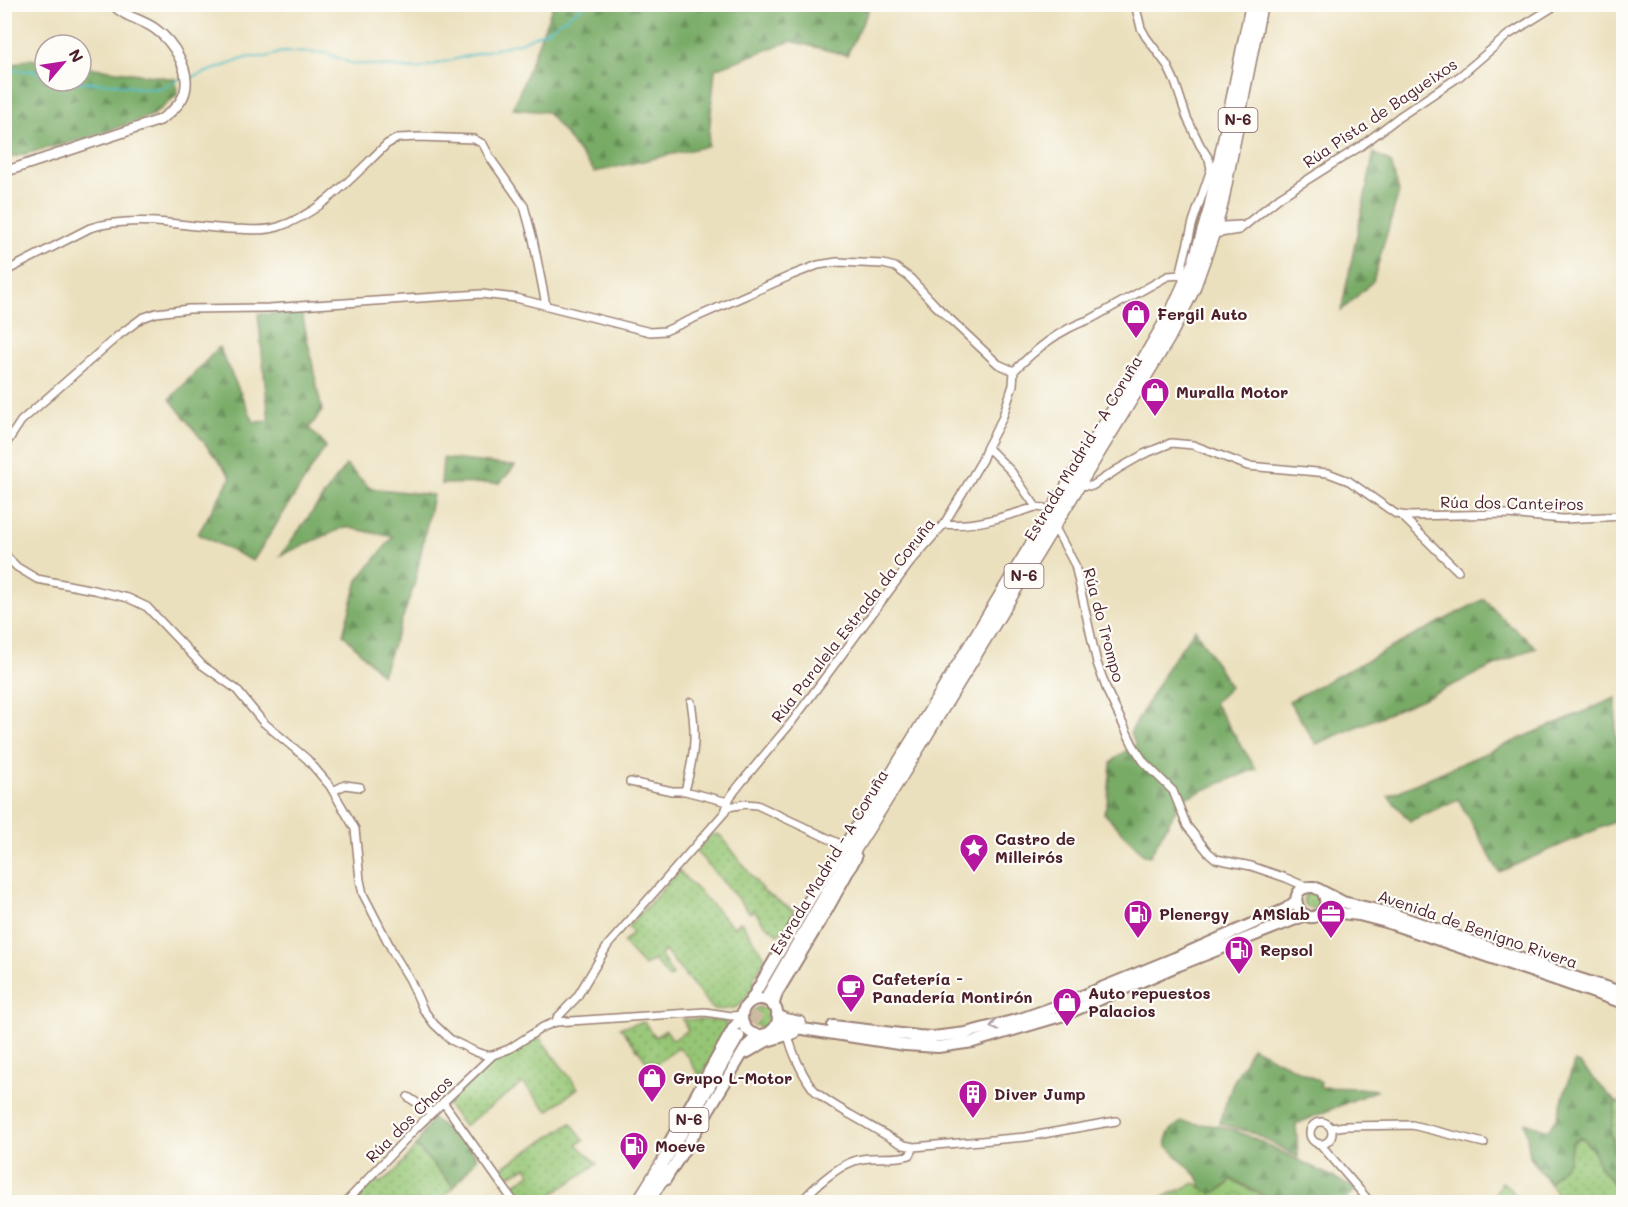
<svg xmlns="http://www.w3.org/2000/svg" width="1628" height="1207" font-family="Mali,sans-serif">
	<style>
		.grass { fill: url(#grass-dots); stroke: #707250; stroke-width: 1.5 }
		.forest { fill: url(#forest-firs); stroke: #616548; stroke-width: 1.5 }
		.park { fill: url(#park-crowns); stroke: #707250; stroke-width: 1.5 }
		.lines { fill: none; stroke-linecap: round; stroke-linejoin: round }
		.stream { stroke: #4ebcc5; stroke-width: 2 }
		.trunk-tunnel { stroke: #cbb9a0; stroke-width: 12; stroke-dasharray: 12 6; stroke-linecap: butt }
		.minor-casing { stroke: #9a8074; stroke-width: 10 }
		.tertiary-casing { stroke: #9a8074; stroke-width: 12 }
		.secondary-casing { stroke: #9a8074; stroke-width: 14 }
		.trunk-casing { stroke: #9a8074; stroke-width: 15 }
		.minor { stroke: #fff; stroke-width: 7 }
		.tertiary { stroke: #fff; stroke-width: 9 }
		.secondary { stroke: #fff; stroke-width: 10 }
		.trunk { stroke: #fff; stroke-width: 12 }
		.oneway { stroke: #ae9aa0 }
		.labels { text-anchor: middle; stroke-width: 4.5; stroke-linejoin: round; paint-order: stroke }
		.shield { fill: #fdfcf7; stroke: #806168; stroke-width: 1.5 }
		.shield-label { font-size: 15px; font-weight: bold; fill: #4a1f2b }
		.street-label { font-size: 16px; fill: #4a1f2b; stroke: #fdfcf7 }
		.poi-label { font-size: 16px; font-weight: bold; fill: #4a1f2b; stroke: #fdfcf7; text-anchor: start }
	</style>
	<defs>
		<pattern id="grass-dots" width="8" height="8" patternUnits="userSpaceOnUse" patternTransform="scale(1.5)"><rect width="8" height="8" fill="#96c675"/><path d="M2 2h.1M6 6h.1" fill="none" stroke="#7ca060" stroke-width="1.8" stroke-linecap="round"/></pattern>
		<pattern id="forest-firs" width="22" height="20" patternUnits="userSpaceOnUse" patternTransform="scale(1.5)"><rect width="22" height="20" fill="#78ab66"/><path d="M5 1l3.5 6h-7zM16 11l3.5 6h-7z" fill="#648b54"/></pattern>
		<pattern id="park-crowns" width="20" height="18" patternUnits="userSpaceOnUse" patternTransform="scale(1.5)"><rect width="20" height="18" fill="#96c675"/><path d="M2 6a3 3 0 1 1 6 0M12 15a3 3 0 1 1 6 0" fill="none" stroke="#7ca060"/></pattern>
	</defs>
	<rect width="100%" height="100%" fill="#fdfcf7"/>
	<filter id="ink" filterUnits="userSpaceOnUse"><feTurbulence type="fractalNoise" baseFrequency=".0167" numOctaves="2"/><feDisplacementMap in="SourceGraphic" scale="12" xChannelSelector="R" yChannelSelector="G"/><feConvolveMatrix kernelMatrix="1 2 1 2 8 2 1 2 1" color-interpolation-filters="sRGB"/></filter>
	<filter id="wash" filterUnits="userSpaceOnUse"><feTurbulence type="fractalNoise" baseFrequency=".008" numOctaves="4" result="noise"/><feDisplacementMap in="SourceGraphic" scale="24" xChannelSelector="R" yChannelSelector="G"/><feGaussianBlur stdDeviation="1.35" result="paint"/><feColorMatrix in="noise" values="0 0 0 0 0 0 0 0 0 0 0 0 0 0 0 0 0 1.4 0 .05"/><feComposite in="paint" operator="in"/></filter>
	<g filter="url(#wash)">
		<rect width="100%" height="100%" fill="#ebe0bd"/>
		<!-- grass -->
		<path class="grass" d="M718,834l4,3 42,55 30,19 -3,5 2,3 -7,11 -3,-1 -4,6 -16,-12 -9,-13 -4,3 -54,-62 13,-15z
			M679,871l54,56 8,-5 25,36 -13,21 2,5c-14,21 -16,28 -42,25l-48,-58 -5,4 13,20 -4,3 -15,-18 -10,6 -21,-23 10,-10 -5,-6z
			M1304 900a8 8 0 1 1 16 0a8 8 0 1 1-16 0Z
			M751 1017a10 10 0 1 1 20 0a10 10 0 1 1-20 0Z
			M682,1019l43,2 2,6v5l-27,46 -12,-21 -9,-9 -28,19 -31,-40 24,-5 11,15 11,-7 7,10 15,-10z
			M539,1037l39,51 -30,23 -25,-28 -59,43 -18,-23v-4l45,-36z
			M1616,1102l7,1v59l-10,-11 -2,-20z
			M571,1123l13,17 -7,4 20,20 -56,38h-22l-9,-15 21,-13 -5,-7 -21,11 -7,-8z
			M1582,1137l9,11 11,22 21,24v8h-60l-14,-19 20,-23 3,-18z
			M416,1146l38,41 -9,9 5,6h-101l24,-24 7,5 16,-12z
			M1502,1182l8,6 10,14h-31z"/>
		<!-- forest -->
		<path class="forest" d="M553,5v-1l318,1 -24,50 -56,-14 -76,28 -7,77 -113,26 -48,-60 -34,-3z
			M28,59l17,2v20h36v-15l95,13 1,16 -24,20 -65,23 -83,21v-91z
			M1374,153l17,10 8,29 -26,89 -32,30z
			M302,313l20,98 -13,17 17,18 -73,115 -55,-27 33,-57 -61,-78 49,-52 35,75 15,-1 -11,-107z
			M443,458l72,8 -15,17 -59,1z
			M346,465l24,23 63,7 -19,91 -32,89 -39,-41 15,-54 35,-43 -48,-10 -64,28z
			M1484,599l21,22 32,27 -10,3 -107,49 -104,44 -27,-43z
			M1195,629l35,58 -16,16 42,66 -77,31 -1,6 -28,50 -6,-1 -40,-42 4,-14 3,-36 7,-7 18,-12 -6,-11 39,-68z
			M1616,698v38l7,38v44l-124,54 -41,-73 -48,22 -22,-25 79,-35z
			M1252,1047l69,35 -1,5 38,1 19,2 -81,34 2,33 -45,-24 -34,-10 14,-40z
			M1574,1062l6,2 36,38 -5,29 2,20 10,11v32l-21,-24 -11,-22 -9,-11 -10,5 -3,18 -20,23 -19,-26 -5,-35 23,8 9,-12z
			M432,1118l21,17 7,-4 17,27 -23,29 -38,-41z
			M1181,1122l37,4 16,4 24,10 99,49 -14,13h-60l-3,-2 -11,-1 -35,-19 -20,14h-4l-8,-6 -5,-12 -30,-30c-2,-12 5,-18 14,-24z"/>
		<!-- park -->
		<path class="park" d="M1232,1180l37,19 4,-1 10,4h-132l44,-19c17,12 15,14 33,2l1,-3z"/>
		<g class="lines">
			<!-- stream -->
			<path class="stream" d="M4,72l3,-2 26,1 12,4
				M190,78l59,-21h17l16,-5 44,1 24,10 67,6 105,-27 26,-12 38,-26
				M66,81l50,3 28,5 20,-1 15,-9h5"/>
		</g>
	</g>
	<g filter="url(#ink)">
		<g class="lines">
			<!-- trunk-tunnel -->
			<path class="trunk-tunnel" d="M743,1039l26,-45"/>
			<!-- minor casing -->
			<g class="minor-casing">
				<path id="minor" d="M1135,4l6,24 5,9 21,28 8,17 12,36 13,27 9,14 2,10 -18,53 -13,53
					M1222,226l18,-1 2,2
					M1213,234l26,-4 41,-33 81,-51 38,-29 61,-41 48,-41 50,-31
					M4,272l86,-44c47,-14 95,-1 142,1 16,0 31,3 46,-2 44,-14 76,-52 109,-83l11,-6 21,-1 55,2 9,5 8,15 33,47 9,33 13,66
					M4,447l17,-26 98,-86 23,-17 14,-5 33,-4 80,-1 212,-14 35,4 134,34 15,-1 127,-56 26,-10 19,-3 46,2 12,3 15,11 26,28 62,58 16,7
					M987,447l24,24 25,36
					M1079,485l13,1 26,-17 26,-15 27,-11 22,2 55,21 80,7 21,8 47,33 5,1 57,56
					M1401,515l7,1 99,-2 56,5 61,-3
					M944,524c32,3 62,-8 92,-17l8,1 7,4
					M1054,526l21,39 22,98 11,30 25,52 11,17 29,29 14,35 21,26 8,7 35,7 35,12 16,7 2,3
					M4,554l13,13 20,12 57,11 34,8 19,9 55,58 34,24 27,33 44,37 23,27 25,43 5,51 3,14 31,60 16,26 13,29 11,15 17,16 25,12 9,3h8l16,-6 34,-22 13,-5 149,-10 27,4 10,-1
					M630,782l42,9h13l43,11
					M333,791l12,-6 15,2
					M685,791c9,-35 12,-54 6,-89
					M728,807l17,-3 12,1 81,38 5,4
					M556,1022l1,-4 20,-21 31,-52 117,-133 5,-15 11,-14 50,-60 119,-160 34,-39 38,-64 5,-13 15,-28 11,-34 1,-14c22,-22 46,-42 77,-52l77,-43 12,-1 7,3
					M788,1033c2,16 17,48 28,59 10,9 23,16 35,23 18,10 35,21 53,30l10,2 112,-10 90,-16
					M408,1097l24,16
					M443,1102l71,100
					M1310 1133a11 11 0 1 1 22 0a11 11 0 1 1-22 0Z
					M1331,1128l14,-2 67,-1 72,18
					M1321,1145l49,57
					M4,1201l5,1
					M346,1202l70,-74 77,-73
					M801,1202c13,-15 40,-40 61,-43 16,-3 32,1 48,-4l4,-8"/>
			</g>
			<!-- tertiary casing -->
			<g class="tertiary-casing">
				<path id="tertiary" d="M4,172l156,-52c9,-6 18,-13 23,-23 11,-24 -10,-56 -29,-69 -13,-9 -30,-11 -41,-24"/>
			</g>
			<!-- secondary casing -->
			<g class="secondary-casing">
				<path id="secondary" d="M1323,893c3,6 4,12 -1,18 -18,23 -43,-26 -8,-24l29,15 47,11 184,64 50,16
					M1322,911l37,4 27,7 238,81
					M742 1017a18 18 0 1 1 36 0a18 18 0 1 1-36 0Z
					M750,1002l63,-108 62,-95
					M773,1006l4,-13 50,-83 29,-53
					M777,1015l8,4 15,3
					M833,1026l85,10 15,1 33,-4 54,-14 40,-14 115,-47 111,-49 10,-8
					M772,1030l18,-3 115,18 33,2 35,-5 91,-27 115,-50 127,-50
					M746,1053l21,-12 27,-8
					M668,1145l66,-118 8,-9
					M665,1180l32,-51 50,-83 12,-11"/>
			</g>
			<!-- trunk casing -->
			<g class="trunk-casing">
				<path id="trunk" d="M873,806l34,-57 215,-353 51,-87 21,-46 16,-54 42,-205
					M769,994l60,-104 71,-112 268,-439 25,-49 20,-56 9,-32 39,-198
					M638,1202l49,-79 51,-87
					M648,1202l18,-30"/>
			</g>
			<!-- minor -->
			<use href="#minor" class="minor"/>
			<!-- tertiary -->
			<use href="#tertiary" class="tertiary"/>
			<!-- secondary -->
			<use href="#secondary" class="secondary"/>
			<!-- trunk -->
			<use href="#trunk" class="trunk"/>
		</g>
		<!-- one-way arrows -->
		<defs><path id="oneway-chevron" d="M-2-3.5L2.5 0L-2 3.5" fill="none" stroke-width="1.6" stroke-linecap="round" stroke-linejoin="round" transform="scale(1.5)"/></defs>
		<use class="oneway" href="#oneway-chevron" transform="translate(994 1026) rotate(165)"/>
	</g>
	<!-- icons -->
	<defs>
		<g id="shop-pin" transform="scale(1.5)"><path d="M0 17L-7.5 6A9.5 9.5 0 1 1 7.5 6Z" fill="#b5179e" stroke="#fdfcf7"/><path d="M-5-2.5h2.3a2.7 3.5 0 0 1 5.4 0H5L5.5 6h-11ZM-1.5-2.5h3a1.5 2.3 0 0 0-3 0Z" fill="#fff"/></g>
		<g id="sight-pin" transform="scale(1.5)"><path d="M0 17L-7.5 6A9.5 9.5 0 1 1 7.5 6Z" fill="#b5179e" stroke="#fdfcf7"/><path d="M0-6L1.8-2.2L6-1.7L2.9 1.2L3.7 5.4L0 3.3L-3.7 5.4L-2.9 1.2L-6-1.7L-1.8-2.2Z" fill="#fff"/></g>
		<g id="fuel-pin" transform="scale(1.5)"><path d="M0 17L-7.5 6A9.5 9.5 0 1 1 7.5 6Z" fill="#b5179e" stroke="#fdfcf7"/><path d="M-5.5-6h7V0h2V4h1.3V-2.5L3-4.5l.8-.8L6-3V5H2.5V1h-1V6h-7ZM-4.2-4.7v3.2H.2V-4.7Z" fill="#fff"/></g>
		<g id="office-pin" transform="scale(1.5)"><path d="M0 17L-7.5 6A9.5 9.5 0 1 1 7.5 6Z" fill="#b5179e" stroke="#fdfcf7"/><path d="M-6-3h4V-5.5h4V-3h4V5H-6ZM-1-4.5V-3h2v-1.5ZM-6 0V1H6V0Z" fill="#fff"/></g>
		<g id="cafe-pin" transform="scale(1.5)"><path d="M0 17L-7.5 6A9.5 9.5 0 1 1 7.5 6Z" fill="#b5179e" stroke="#fdfcf7"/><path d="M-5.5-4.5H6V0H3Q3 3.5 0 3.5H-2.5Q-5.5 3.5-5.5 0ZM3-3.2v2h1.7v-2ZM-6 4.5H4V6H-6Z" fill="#fff"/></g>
		<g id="building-pin" transform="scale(1.5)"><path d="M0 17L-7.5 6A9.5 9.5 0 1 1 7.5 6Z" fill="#b5179e" stroke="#fdfcf7"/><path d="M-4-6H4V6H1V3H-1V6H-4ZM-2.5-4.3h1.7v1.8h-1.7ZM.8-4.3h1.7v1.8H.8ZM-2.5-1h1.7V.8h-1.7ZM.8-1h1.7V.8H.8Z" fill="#fff"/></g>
	</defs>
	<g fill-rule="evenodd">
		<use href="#shop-pin" x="1136" y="314"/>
		<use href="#shop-pin" x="1155" y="392"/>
		<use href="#sight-pin" x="974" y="848"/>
		<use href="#fuel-pin" x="1138" y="914"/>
		<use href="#office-pin" x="1331" y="914"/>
		<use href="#fuel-pin" x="1239" y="950"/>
		<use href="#cafe-pin" x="851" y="988"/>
		<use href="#shop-pin" x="1067" y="1002"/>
		<use href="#shop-pin" x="652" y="1078"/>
		<use href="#building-pin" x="973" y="1094"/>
		<use href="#fuel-pin" x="634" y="1146"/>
	</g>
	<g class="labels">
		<!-- shield labels -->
		<g class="shield">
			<rect x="1218.5" y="108" width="39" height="24" rx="4.5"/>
			<rect x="1004.5" y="564" width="39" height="24" rx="4.5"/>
			<rect x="669.5" y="1108" width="39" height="24" rx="4.5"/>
		</g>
		<g class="shield-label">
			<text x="1238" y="125">N-6</text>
			<text x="1024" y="581">N-6</text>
			<text x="689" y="1125">N-6</text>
		</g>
		<!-- street labels -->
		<g class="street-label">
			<text transform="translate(1380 113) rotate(-34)" y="6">Rúa Pista de Bagueixos</text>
			<text transform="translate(1083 448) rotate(-59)" y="6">Estrada Madrid - A Coruña</text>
			<text transform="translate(1512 503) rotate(1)" y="6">Rúa dos Canteiros</text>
			<text transform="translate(853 620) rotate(-52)" y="6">Rúa Paralela Estrada da Coruña</text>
			<text transform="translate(1104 625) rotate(75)" y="6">Rúa do Trompo</text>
			<text transform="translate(829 862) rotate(-59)" y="6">Estrada Madrid - A Coruña</text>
			<text transform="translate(1478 929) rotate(19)" y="6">Avenida de Benigno Rivera</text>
			<text transform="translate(409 1119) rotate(-45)" y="6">Rúa dos Chaos</text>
		</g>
		<!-- poi labels -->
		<g class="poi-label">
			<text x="1157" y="320">Fergil Auto</text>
			<text x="1176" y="398">Muralla Motor</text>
			<text x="995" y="845">Castro de<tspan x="995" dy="18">Milleirós</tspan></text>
			<text x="1159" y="920">Plenergy</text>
			<text x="1310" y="920" text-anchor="end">AMSlab</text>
			<text x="1260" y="956">Repsol</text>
			<text x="872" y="985">Cafetería -<tspan x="872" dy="18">Panadería Montirón</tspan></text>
			<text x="1088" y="999">Auto repuestos<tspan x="1088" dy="18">Palacios</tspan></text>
			<text x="673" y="1084">Grupo L-Motor</text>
			<text x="994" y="1100">Diver Jump</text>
			<text x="655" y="1152">Moeve</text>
		</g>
	</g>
	<!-- margin -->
	<rect width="1628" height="1207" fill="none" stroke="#fdfcf7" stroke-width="24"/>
	<!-- north arrow -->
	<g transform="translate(63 63) rotate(61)"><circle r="28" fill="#fdfcf7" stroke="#b5a4a5" stroke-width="1.5"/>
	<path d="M0-4.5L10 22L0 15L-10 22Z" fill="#b5179e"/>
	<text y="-9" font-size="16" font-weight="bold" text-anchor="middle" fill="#4a1f2b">N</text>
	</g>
</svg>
